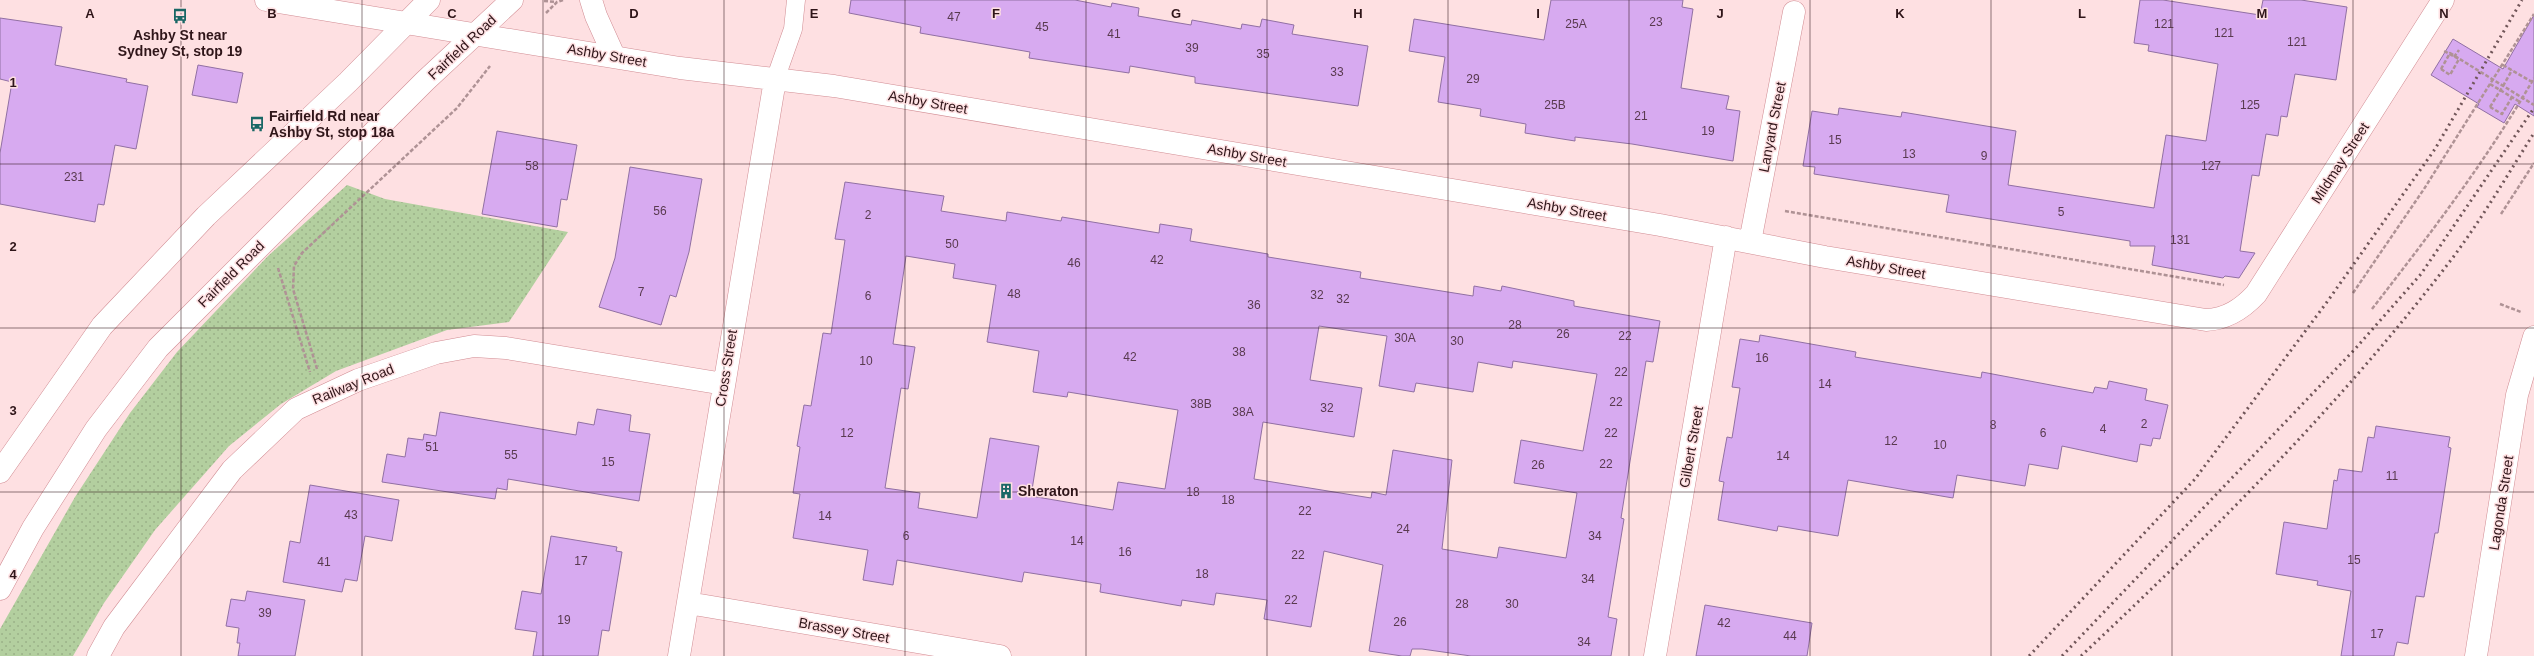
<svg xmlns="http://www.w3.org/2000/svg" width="2534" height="656" font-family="Arial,sans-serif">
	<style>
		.park { fill: url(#park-dots) }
		.building { fill: #d7aaf0; stroke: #9170a3; fill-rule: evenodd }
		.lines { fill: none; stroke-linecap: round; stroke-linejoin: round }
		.lane-casing { stroke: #d18c93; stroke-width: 19 }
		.street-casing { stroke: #d18c93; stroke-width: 23 }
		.secondary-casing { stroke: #d18c93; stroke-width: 23 }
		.path { stroke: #af9295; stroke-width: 2.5; stroke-dasharray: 4 2; stroke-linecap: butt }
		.lane { stroke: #fff; stroke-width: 18 }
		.street { stroke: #fff; stroke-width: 22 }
		.secondary { stroke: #fff; stroke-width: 22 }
		.rail { stroke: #715659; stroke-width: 3; stroke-dasharray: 2 4; stroke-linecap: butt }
		.path-bridge { stroke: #af9295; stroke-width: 2.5; stroke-dasharray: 4 2; stroke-linecap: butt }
		.grid { fill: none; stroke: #2f1519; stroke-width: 1; stroke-opacity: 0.55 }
		.labels { text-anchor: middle; stroke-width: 3; stroke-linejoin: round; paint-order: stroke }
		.number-label { font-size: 12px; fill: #593a4f }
		.poi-label { font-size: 14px; font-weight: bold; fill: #2f1519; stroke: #fee0e2; text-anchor: start }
		.street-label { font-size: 14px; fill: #2f1519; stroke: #fee0e2 }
		.grid-label { font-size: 13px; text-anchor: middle; font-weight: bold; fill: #2f1519; stroke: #fee0e2; stroke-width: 3; stroke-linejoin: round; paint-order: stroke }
	</style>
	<defs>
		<pattern id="park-dots" width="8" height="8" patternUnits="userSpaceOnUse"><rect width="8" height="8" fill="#b3cf9f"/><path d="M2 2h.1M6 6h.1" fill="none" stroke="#9ab188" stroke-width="1.8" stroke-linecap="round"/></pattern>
	</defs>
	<rect width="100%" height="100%" fill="#fee0e2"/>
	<!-- park -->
	<path class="park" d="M347,185l38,14 183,33 -59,90 -62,8 -111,41 -55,33 -52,42 -74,84 -51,73 -31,53h-73v-27l75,-132 55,-84 47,-61 91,-96z"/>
	<!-- building -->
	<path class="building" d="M851,0h224l36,7 1,-4 27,5 -1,8 53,9 1,-5 49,9 1,-5 18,3 2,-8 32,6 -2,9 76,12 -10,60 -163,-23v-6l-65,-11 -1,7 -100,-15 1,-6 -110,-19 1,-6 -72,-14z
		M1551,0h132l-1,7 11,2 -12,79 48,8 -3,13 14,2 -7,50 -101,-17 -57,-7v4l-50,-8 1,-9 -46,-8 1,-7 -43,-7 7,-45 -36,-6 5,-32 130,21z
		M2140,0h23l97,15 3,-15h38l46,7 -11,73 -41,-6 -8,43 -6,-1 -3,20 -12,-2 -7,42 -7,-1 -12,76 15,2 -16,25 -14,-2 -2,2 -71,-13 3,-19h-25v-5l-184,-29 3,-17 -135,-21 1,-7 -12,-1 9,-55 26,4 1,-7 62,9 1,-5 114,19 -8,54 146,23 12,-73 40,6 12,-77 -70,-13 1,-6 -15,-2z
		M2534,15v101l-19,-12 -11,19 -27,-16 2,-3 -48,-29 22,-36 50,30z
		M0,18l62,9 -7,38 72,14 -1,3 22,4 -12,63 -21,-4 -11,60 -6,-1 -3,18 -95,-18v-51l12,-71 -12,-3z
		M198,65l45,8 -6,30 -45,-8z
		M497,131l80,14 -10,55 -6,-1 -4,28 -75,-13z
		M630,167l72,12 -13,73 -13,45 -6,-2 -9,30 -62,-18 16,-49z
		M845,182l99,14 -3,15 65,10 1,-9 54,9 1,-4 97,16 1,-9 32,5 -2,12 78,13v3l93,15 -1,6 113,18 1,-10 27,5 1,-5 72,15v5l86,15 -7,41 -7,-1 -25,157 3,1 -16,98 9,2 -6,37h-140l-49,-7h-10l-2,7h-8l-33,-5 14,-86 -59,-14 -13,76 -47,-8 3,-19 -51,-7 -2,12 -32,-5 -1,6 -81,-14 1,-8 -77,-12 -2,10 -125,-22 -4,25 -30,-5 5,-30 -75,-12 7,-44 -7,-1 7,-46 -3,-1 7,-41 7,1 12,-73 8,1 14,-94 -10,-1zM906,256l49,8 -2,14 43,7 -9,57 52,9 -6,41 34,5 1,-5 110,18 -13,79 -47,-7 -5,28 -82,-14 8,-50 -49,-8 -13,80 -59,-10 2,-15 -35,-5 16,-100 7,1 7,-42 -22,-3zM1319,326l68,10 -8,50 35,6 2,-9 57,9 5,-30 34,6 1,-7 84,13 -14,77 -62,-11 -7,43 63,10 -11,65 -67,-11 -2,11 -55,-9 10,-89 -59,-10 -7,45 -14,-3 -1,6 -117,-19 9,-57 91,15 8,-49 -52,-8z
		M1760,335l96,17 -1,5 126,21 1,-6 111,21 2,-6 12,2 2,-8 38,8 -2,11 23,5 -8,34 -7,-1 -2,8 -11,-2 -3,18 -75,-16 -4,23 -29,-5 -4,22 -68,-11 -4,23 -105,-18 -10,56 -60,-10 -1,5 -59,-11 6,-38 -5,-1 8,-44 5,1 8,-50 -8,-1 8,-48 19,3z
		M597,409l34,6 -2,16 21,3 -11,67 -131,-22 -1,11 -10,-2 -2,11 -113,-17 5,-28 18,3 3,-19 15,2 1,-6 12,2 4,-24 136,23 2,-13 16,3z
		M2376,426l74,11 -2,10 3,1 -13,85h-3l-11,64 -8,-1 -8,48 -11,-2 -3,14h-53l10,-65 -34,-6 1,-4 -42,-7 8,-52 43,7 7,-49 3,1 2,-12 23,3 6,-35 6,1z
		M310,485l89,15 -7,41 -27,-5 -8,45 -12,-2 -3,13 -59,-10 7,-41 10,2z
		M551,536l66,11 -1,4 6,1 -13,79 -7,-1 -4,26h-65l4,-24 -22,-3 7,-38 19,3z
		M247,591l58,9 -10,56h-57l2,-13h-3l2,-15 -13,-2 5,-27 14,2z
		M1705,605l107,18 -5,33h-111z"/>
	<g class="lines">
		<!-- lane casing -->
		<g class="lane-casing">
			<path id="lane" d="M775,80l18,-51 3,-29"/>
		</g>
		<!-- street casing -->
		<g class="street-casing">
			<path id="street" d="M266,0l414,68 154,18 826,139 165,32 381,63c21,-1 36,-11 50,-26l187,-294
				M1750,242l44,-230
				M688,603l312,53
				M98,656l16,-29 118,-157 64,-61 62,-29 78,-27 38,-7 32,2 218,36
				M679,656l96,-576
				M1655,656l71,-419
				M2476,656l41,-261 17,-58"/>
		</g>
		<!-- secondary casing -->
		<g class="secondary-casing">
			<path id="secondary" d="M591,0l5,16 18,40
				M0,472l102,-146 104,-110 142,-134 81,-82
				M0,589l33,-61 63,-99 62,-81 267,-267 87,-81"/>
		</g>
		<!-- path -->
		<path class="path" d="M544,1l13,1
			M546,13l11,-11 6,-2
			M2454,57l5,-7
			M2503,65l29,17
			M2441,69l9,6 9,-16 -15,-8
			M2490,84l30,18
			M2503,86l9,-16
			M2490,107l12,7 10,-17
			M1785,211l439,74
			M2501,214l33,-51
			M278,268l32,104
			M2353,293l71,-104 110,-175
			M2500,304l21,8
			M2372,309c58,-75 115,-149 162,-231
			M317,369l-24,-80 1,-23 8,-13 155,-145 33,-42"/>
		<!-- lane -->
		<use href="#lane" class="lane"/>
		<!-- street -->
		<use href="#street" class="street"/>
		<!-- secondary -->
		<use href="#secondary" class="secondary"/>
		<!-- rail -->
		<path class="rail" d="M2029,656l166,-177 132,-177 108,-153 87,-149
			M2062,656l294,-308 65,-74 113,-166
			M2081,656c132,-124 263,-255 373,-400 29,-39 54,-82 80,-123"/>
		<!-- path-bridge -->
		<path class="path-bridge" d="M2441,69l9,-16 84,52
			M2490,107l13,-21"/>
	</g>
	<!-- grid -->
	<path class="grid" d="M181,0v656M362,0v656M543,0v656M724,0v656M905,0v656M1086,0v656M1267,0v656M1448,0v656M1629,0v656M1810,0v656M1991,0v656M2172,0v656M2353,0v656M0,164h2534M0,328h2534M0,492h2534"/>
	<!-- icons -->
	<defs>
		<g id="bus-bare" transform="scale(1.2)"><path d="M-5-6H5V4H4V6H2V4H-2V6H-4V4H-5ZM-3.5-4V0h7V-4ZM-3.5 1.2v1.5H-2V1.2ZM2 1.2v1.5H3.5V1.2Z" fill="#196765" stroke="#fee0e2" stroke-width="2.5" paint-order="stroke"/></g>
		<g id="building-bare" transform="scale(1.2)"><path d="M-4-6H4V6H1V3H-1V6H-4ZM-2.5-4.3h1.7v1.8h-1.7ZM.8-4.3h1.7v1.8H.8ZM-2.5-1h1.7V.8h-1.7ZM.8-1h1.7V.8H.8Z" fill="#196765" stroke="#fee0e2" stroke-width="2.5" paint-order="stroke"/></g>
	</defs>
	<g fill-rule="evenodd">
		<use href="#bus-bare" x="180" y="16"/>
		<use href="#bus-bare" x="257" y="124"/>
		<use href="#building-bare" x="1006" y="491"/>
	</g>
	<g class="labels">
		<!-- number labels -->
		<g class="number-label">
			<text x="954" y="21">47</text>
			<text x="1656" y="26">23</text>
			<text x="1576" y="28">25A</text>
			<text x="2164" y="28">121</text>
			<text x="1042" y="31">45</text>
			<text x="2224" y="37">121</text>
			<text x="1114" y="38">41</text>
			<text x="2297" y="46">121</text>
			<text x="1192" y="52">39</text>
			<text x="1263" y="58">35</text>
			<text x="1337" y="76">33</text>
			<text x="1473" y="83">29</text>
			<text x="1555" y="109">25B</text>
			<text x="2250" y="109">125</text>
			<text x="1641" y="120">21</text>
			<text x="1708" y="135">19</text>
			<text x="1835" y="144">15</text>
			<text x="1909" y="158">13</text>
			<text x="1984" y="160">9</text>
			<text x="532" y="170">58</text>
			<text x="2211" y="170">127</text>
			<text x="74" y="181">231</text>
			<text x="660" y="215">56</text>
			<text x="2061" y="216">5</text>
			<text x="868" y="219">2</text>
			<text x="2180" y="244">131</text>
			<text x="952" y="248">50</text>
			<text x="1157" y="264">42</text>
			<text x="1074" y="267">46</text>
			<text x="641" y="296">7</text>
			<text x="1014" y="298">48</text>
			<text x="1317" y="299">32</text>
			<text x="868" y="300">6</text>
			<text x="1343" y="303">32</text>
			<text x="1254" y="309">36</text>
			<text x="1515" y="329">28</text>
			<text x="1563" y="338">26</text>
			<text x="1625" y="340">22</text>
			<text x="1405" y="342">30A</text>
			<text x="1457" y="345">30</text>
			<text x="1239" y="356">38</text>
			<text x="1130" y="361">42</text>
			<text x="1762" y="362">16</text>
			<text x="866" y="365">10</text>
			<text x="1621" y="376">22</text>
			<text x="1825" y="388">14</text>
			<text x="1616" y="406">22</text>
			<text x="1201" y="408">38B</text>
			<text x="1327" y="412">32</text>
			<text x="1243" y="416">38A</text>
			<text x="2144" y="428">2</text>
			<text x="1993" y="429">8</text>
			<text x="2103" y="433">4</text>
			<text x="847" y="437">12</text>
			<text x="1611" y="437">22</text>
			<text x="2043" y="437">6</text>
			<text x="1891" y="445">12</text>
			<text x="1940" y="449">10</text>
			<text x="432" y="451">51</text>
			<text x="511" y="459">55</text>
			<text x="1783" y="460">14</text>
			<text x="608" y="466">15</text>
			<text x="1606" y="468">22</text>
			<text x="1538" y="469">26</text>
			<text x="2392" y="480">11</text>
			<text x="1193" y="496">18</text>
			<text x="1228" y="504">18</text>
			<text x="1305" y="515">22</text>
			<text x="351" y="519">43</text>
			<text x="825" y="520">14</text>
			<text x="1403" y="533">24</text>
			<text x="906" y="540">6</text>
			<text x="1595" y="540">34</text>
			<text x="1077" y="545">14</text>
			<text x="1125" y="556">16</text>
			<text x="1298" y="559">22</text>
			<text x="2354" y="564">15</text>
			<text x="581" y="565">17</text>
			<text x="324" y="566">41</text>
			<text x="1202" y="578">18</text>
			<text x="1588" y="583">34</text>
			<text x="1291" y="604">22</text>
			<text x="1462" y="608">28</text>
			<text x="1512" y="608">30</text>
			<text x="265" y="617">39</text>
			<text x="564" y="624">19</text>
			<text x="1400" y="626">26</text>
			<text x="1724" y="627">42</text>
			<text x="2377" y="638">17</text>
			<text x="1790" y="640">44</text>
			<text x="1584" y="646">34</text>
		</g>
		<!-- poi labels -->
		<g class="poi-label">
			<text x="180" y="40" text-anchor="middle">Ashby St near<tspan x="180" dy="16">Sydney St, stop 19</tspan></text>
			<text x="269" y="121">Fairfield Rd near<tspan x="269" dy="16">Ashby St, stop 18a</tspan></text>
			<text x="1018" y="496">Sheraton</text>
		</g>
		<!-- street labels -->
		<g class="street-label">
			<text transform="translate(462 47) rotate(-43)" y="5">Fairfield Road</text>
			<text transform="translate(607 55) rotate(10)" y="5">Ashby Street</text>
			<text transform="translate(928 102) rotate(10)" y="5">Ashby Street</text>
			<text transform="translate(1772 127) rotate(-79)" y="5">Lanyard Street</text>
			<text transform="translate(1247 155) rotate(10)" y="5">Ashby Street</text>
			<text transform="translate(2340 163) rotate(-57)" y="5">Mildmay Street</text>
			<text transform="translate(1567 209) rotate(10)" y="5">Ashby Street</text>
			<text transform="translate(1886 267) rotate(10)" y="5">Ashby Street</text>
			<text transform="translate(231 274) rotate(-45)" y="5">Fairfield Road</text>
			<text transform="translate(726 368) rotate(-81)" y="5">Cross Street</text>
			<text transform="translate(353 384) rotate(-22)" y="5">Railway Road</text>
			<text transform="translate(1691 447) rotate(-80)" y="5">Gilbert Street</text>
			<text transform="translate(2501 503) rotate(-81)" y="5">Lagonda Street</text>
			<text transform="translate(844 630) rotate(10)" y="5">Brassey Street</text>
		</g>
	</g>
	<g class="grid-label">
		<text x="90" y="18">A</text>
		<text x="272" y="18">B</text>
		<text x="452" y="18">C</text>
		<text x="634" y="18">D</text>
		<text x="814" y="18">E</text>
		<text x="996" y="18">F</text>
		<text x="1176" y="18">G</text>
		<text x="1358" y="18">H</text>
		<text x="1538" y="18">I</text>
		<text x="1720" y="18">J</text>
		<text x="1900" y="18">K</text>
		<text x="2082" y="18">L</text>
		<text x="2262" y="18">M</text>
		<text x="2444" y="18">N</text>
		<text x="13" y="87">1</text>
		<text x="13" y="251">2</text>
		<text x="13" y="415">3</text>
		<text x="13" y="579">4</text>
	</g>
</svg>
